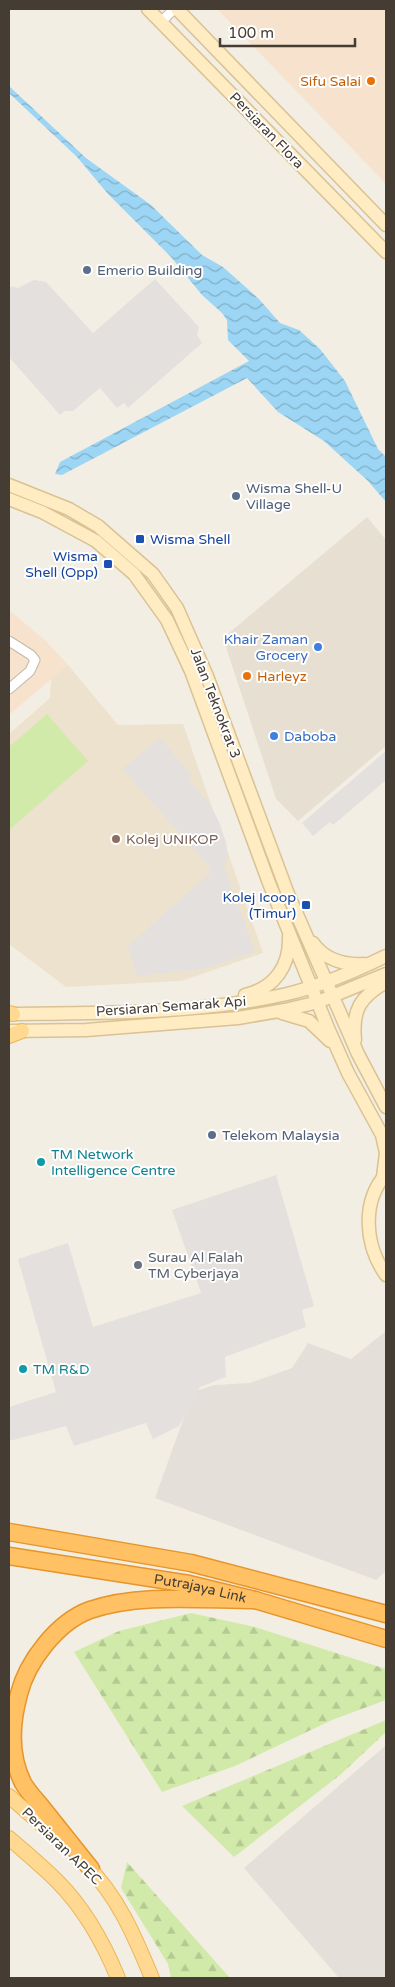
<svg xmlns="http://www.w3.org/2000/svg" width="395" height="1987" font-family="'Varela Round',sans-serif">
	<style>
		.residential { fill: #e7dfd2 }
		.commercial { fill: #f7e3cd }
		.industrial { fill: #e5dfd9 }
		.education { fill: #ede2cd }
		.green { fill: #d1eaaa }
		.forest { fill: url(#forest-firs) }
		.parking { fill: #e3e0dd }
		.water { fill: url(#water-waves) }
		.lines { fill: none; stroke-linecap: round; stroke-linejoin: round }
		.street-casing { stroke: #c2b8a9; stroke-width: 11 }
		.secondary-casing { stroke: #d9c293; stroke-width: 15 }
		.primary-casing { stroke: #eab65a; stroke-width: 16 }
		.highway-casing { stroke: #e6952b; stroke-width: 19 }
		.street { stroke: #fff; stroke-width: 9 }
		.secondary { stroke: #ffecc2; stroke-width: 12 }
		.primary { stroke: #ffd991; stroke-width: 14 }
		.highway { stroke: #ffc163; stroke-width: 16 }
		.food-dot { fill: #e8710a; stroke: #fff; stroke-width: 2 }
		.service-dot { fill: #5c6f8a; stroke: #fff; stroke-width: 2 }
		.transit-dot { fill: #1a4fb4; stroke: #fff; stroke-width: 2 }
		.shop-dot { fill: #3f7fe0; stroke: #fff; stroke-width: 2 }
		.education-dot { fill: #8d6e63; stroke: #fff; stroke-width: 2 }
		.culture-dot { fill: #0f9aa8; stroke: #fff; stroke-width: 2 }
		.worship-dot { fill: #6b7280; stroke: #fff; stroke-width: 2 }
		.labels { text-anchor: middle; stroke-width: 4; stroke-linejoin: round; paint-order: stroke }
		.food-label { font-size: 14px; fill: #c56008; stroke: #fff; text-anchor: end }
		.street-label { font-size: 14px; fill: #453d33; stroke: #fff }
		.service-label { font-size: 14px; fill: #4e5e75; stroke: #fff; text-anchor: start }
		.transit-label { font-size: 14px; fill: #164399; stroke: #fff; text-anchor: end }
		.shop-label { font-size: 14px; fill: #366cbe; stroke: #fff; text-anchor: end }
		.education-label { font-size: 14px; fill: #785e54; stroke: #fff; text-anchor: start }
		.culture-label { font-size: 14px; fill: #0d838f; stroke: #fff; text-anchor: start }
		.worship-label { font-size: 14px; fill: #5b616d; stroke: #fff; text-anchor: start }
	</style>
	<defs>
		<pattern id="forest-firs" width="22" height="20" patternUnits="userSpaceOnUse" patternTransform="scale(1.25)"><rect width="22" height="20" fill="#d1eaaa"/><path d="M5 1l3.5 6h-7zM16 11l3.5 6h-7z" fill="#b5ca93"/></pattern>
		<pattern id="water-waves" width="16" height="10" patternUnits="userSpaceOnUse" patternTransform="scale(1.25)"><rect width="16" height="10" fill="#9cd6f4"/><path d="M0 5q4-4 8 0t8 0" fill="none" stroke="#81afc6"/></pattern>
	</defs>
	<rect width="100%" height="100%" fill="#f3eee4"/>
	<!-- residential -->
	<path class="residential" d="M367,517l19,23v206l-88,75 -22,-22 -53,-161z"/>
	<!-- commercial -->
	<path class="commercial" d="M217,9h169v175z
		M9,610l37,31 22,24 -59,50z"/>
	<!-- industrial -->
	<path class="industrial" d="M386,1331v240l-10,9 -221,-82 38,-106 21,-7 36,-2 42,-15 16,-25 43,16z
		M386,1745v231l-3,2h-44l-95,-110z"/>
	<!-- education -->
	<path class="education" d="M68,665l50,60 65,-1 80,229 -82,28 -115,6 -57,-43v-210l41,-36 1,-19z"/>
	<!-- green -->
	<path class="green" d="M47,714l41,47 -79,69v-83z"/>
	<!-- forest -->
	<path class="forest" d="M191,1613l64,14 131,42v31l-54,20 -97,46 -73,26 -88,-140 45,-21z
		M386,1720v12l-46,43 -106,82 -52,-51z
		M127,1862l103,116h-59l-3,-14 -47,-76z"/>
	<!-- parking -->
	<path class="parking" d="M155,279l44,48 -2,8 5,8 -74,65 -4,-5 -7,5 -17,-20 -27,23h-8l-5,4 -51,-58v-71l9,2 16,-8 12,2 47,51z
		M160,738l32,38 -4,3 22,25 9,18 7,20 2,16 -4,8 31,86 -52,17 -66,7 -9,-30 82,-73v-6l-88,-98z
		M386,751v29l-47,40 -6,5 -3,-3 -17,14 -11,-13z
		M276,1175l38,131 -12,4 4,17 -81,30 1,20 -26,10 -21,39 -26,13 -7,-16 -72,23 -8,-20 -57,15v-34l47,-15 -38,-133 50,-16 25,84 108,-34 -29,-83z"/>
	<!-- water -->
	<path class="water" d="M9,86l77,72 65,47 51,50 21,12 36,32 21,24 19,7 21,19 25,32 33,68 8,8v45l-18,-21 -44,-40 -46,-29 -31,-34 -185,97 -7,-1 5,-12 189,-101 -21,-21 -1,-20 -5,-7 -20,-18 -31,-38 -63,-63 -31,-37 -68,-64z"/>
	<g class="lines">
		<!-- street casing -->
		<g class="street-casing">
			<path id="street" d="M161,22l13,-13
				M9,641l22,14 4,5 -5,11 -21,18"/>
		</g>
		<!-- secondary casing -->
		<g class="secondary-casing">
			<path id="secondary" d="M148,9l238,243
				M177,9l209,216
				M9,485l60,24 29,17 55,48 24,34 30,68 81,218 70,160 28,53
				M9,499l33,13 54,29 38,33 33,46 24,51 78,212 59,145 20,45 34,62 4,18 -3,24
				M313,943c12,17 32,22 51,21
				M245,995c30,-7 45,-29 44,-59
				M282,1013l27,8 21,20
				M9,1014c90,-1 189,0 278,-20 34,-8 68,-23 99,-38
				M11,1031l75,-1 152,-12 47,-8 33,-8 68,-28
				M355,1040c-3,-30 5,-43 31,-58
				M386,1174c-25,28 -21,72 0,101"/>
		</g>
		<!-- primary casing -->
		<g class="primary-casing">
			<path id="primary" d="M9,1013l4,1
				M9,1036l13,-5
				M9,1796l56,49
				M9,1838c16,14 33,28 48,43 27,27 47,63 61,97
				M84,1863c33,31 51,74 68,115"/>
		</g>
		<!-- highway casing -->
		<g class="highway-casing">
			<g id="highway">
				<path d="M9,1532l182,31 195,51"/>
				<path id="s1" d="M9,1556l180,28 66,16 131,39"/>
				<path d="M91,1869c-16,-20 -31,-39 -47,-59 -7,-9 -16,-18 -21,-27 -14,-28 -12,-60 -4,-89 8,-32 38,-72 71,-84 49,-17 113,-10 165,-10"/>
			</g>
		</g>
		<!-- street -->
		<use href="#street" class="street"/>
		<!-- secondary -->
		<use href="#secondary" class="secondary"/>
		<!-- primary -->
		<use href="#primary" class="primary"/>
		<!-- highway -->
		<use href="#highway" class="highway"/>
	</g>
	<!-- markers -->
	<g class="food-dot">
		<circle cx="371" cy="81" r="5"/>
		<circle cx="247" cy="676" r="5"/>
	</g>
	<g class="service-dot">
		<circle cx="87" cy="270" r="5"/>
		<circle cx="236" cy="496" r="5"/>
		<circle cx="212" cy="1135" r="5"/>
	</g>
	<g class="transit-dot">
		<rect x="135" y="534" width="10" height="10" rx="2.5"/>
		<rect x="103" y="559" width="10" height="10" rx="2.5"/>
		<rect x="301" y="900" width="10" height="10" rx="2.5"/>
	</g>
	<g class="shop-dot">
		<circle cx="318" cy="647" r="5"/>
		<circle cx="274" cy="736" r="5"/>
	</g>
	<circle class="education-dot" cx="116" cy="839" r="5"/>
	<g class="culture-dot">
		<circle cx="41" cy="1162" r="5"/>
		<circle cx="23" cy="1369" r="5"/>
	</g>
	<circle class="worship-dot" cx="138" cy="1265" r="5"/>
	<g class="labels">
		<!-- food labels -->
		<g class="food-label">
			<text x="361" y="86">Sifu Salai</text>
			<text x="257" y="681" text-anchor="start">Harleyz</text>
		</g>
		<!-- street labels -->
		<g class="street-label">
			<text transform="translate(267 130) rotate(46)" y="5">Persiaran Flora</text>
			<text transform="translate(216 703) rotate(69)" y="5">Jalan Teknokrat 3</text>
			<text transform="translate(171 1006) rotate(-4)" y="5">Persiaran Semarak Api</text>
			<text dy="5" stroke="none"><textPath href="#s1" startOffset="194">Putrajaya Link</textPath></text>
			<text transform="translate(62 1846) rotate(44)" y="5">Persiaran APEC</text>
		</g>
		<!-- service labels -->
		<g class="service-label">
			<text x="97" y="275">Emerio Building</text>
			<text x="246" y="493">Wisma Shell-U<tspan x="246" dy="16">Village</tspan></text>
			<text x="222" y="1140">Telekom Malaysia</text>
		</g>
		<!-- transit labels -->
		<g class="transit-label">
			<text x="150" y="544" text-anchor="start">Wisma Shell</text>
			<text x="98" y="561">Wisma<tspan x="98" dy="16">Shell (Opp)</tspan></text>
			<text x="296" y="902">Kolej Icoop<tspan x="296" dy="16">(Timur)</tspan></text>
		</g>
		<!-- shop labels -->
		<g class="shop-label">
			<text x="308" y="644">Khair Zaman<tspan x="308" dy="16">Grocery</tspan></text>
			<text x="284" y="741" text-anchor="start">Daboba</text>
		</g>
		<!-- education labels -->
		<g class="education-label">
			<text x="126" y="844">Kolej UNIKOP</text>
		</g>
		<!-- culture labels -->
		<g class="culture-label">
			<text x="51" y="1159">TM Network<tspan x="51" dy="16">Intelligence Centre</tspan></text>
			<text x="33" y="1374">TM R&amp;D</text>
		</g>
		<!-- worship labels -->
		<g class="worship-label">
			<text x="148" y="1262">Surau Al Falah<tspan x="148" dy="16">TM Cyberjaya</tspan></text>
		</g>
	</g>
	<!-- border -->
	<rect width="395" height="1987" fill="none" stroke="#453d33" stroke-width="20"/>
	<!-- scale -->
	<path d="M220 38v8h135v-8" fill="none" stroke="#453d33" stroke-width="2.5"/>
	<text x="228" y="38" font-size="15" fill="#453d33" stroke="#ffffff" stroke-width="4" paint-order="stroke">100 m</text>
</svg>
